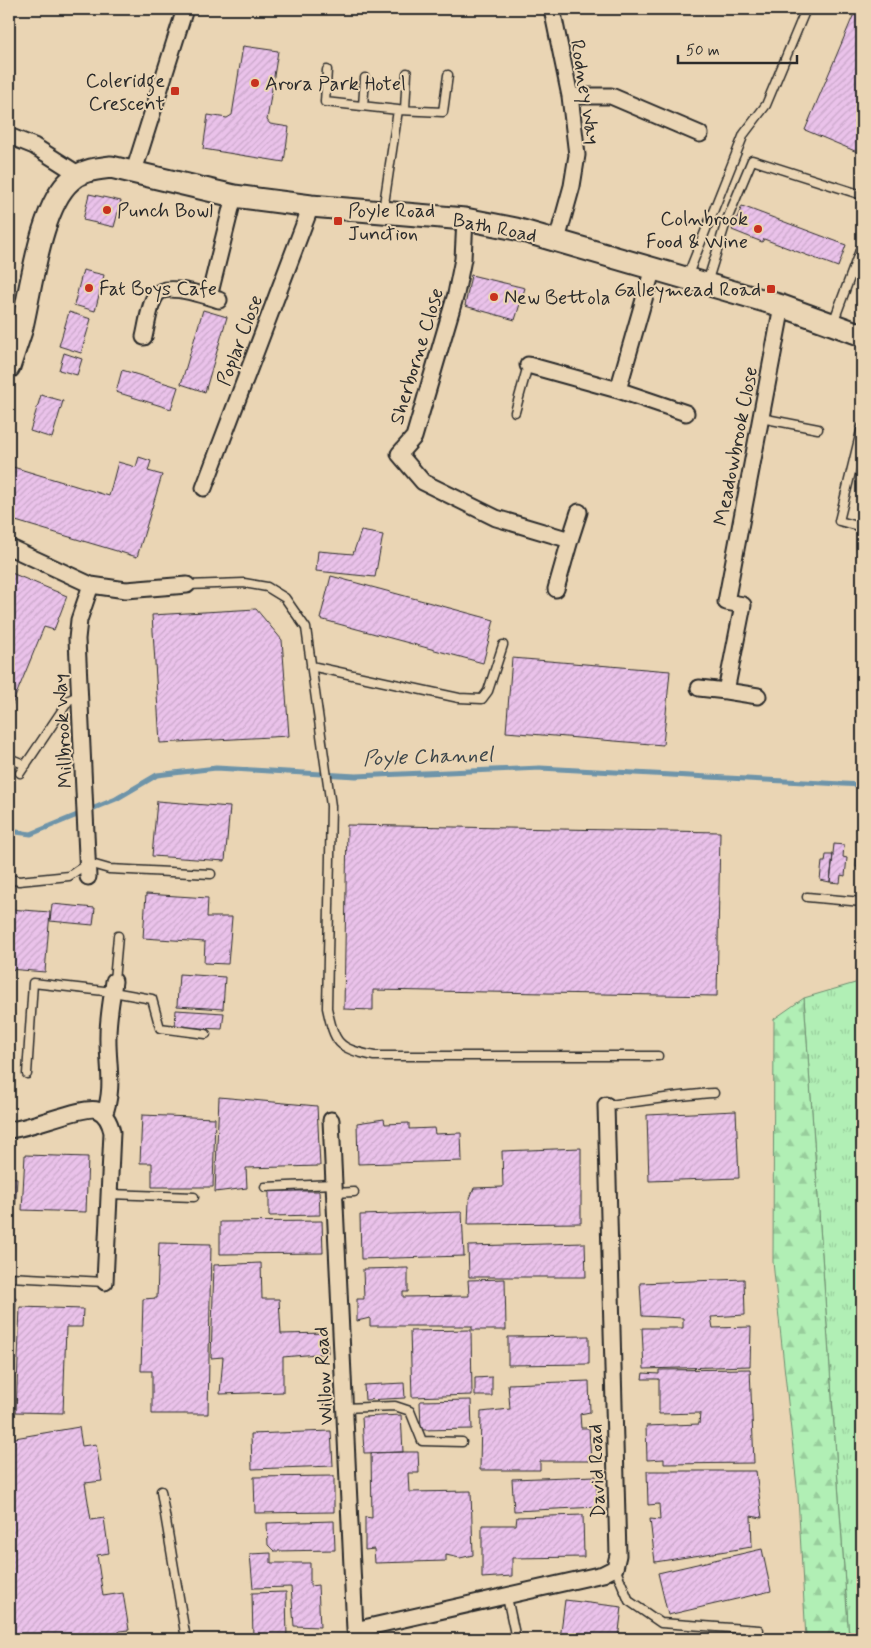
<svg xmlns="http://www.w3.org/2000/svg" width="871" height="1648" font-family="Mynerve,sans-serif">
	<style>
		.grass { fill: url(#grass-tufts); stroke: #6e8d70 }
		.forest { fill: url(#forest-firs); stroke: #6e8d70 }
		.lines { fill: none; stroke-linecap: round; stroke-linejoin: round }
		.stream { stroke: #6e94a9; stroke-width: 5 }
		.building { fill: url(#building-hatch); stroke: #2b2b2b }
		.lane-casing { stroke: #2b2b2b; stroke-width: 11 }
		.street-casing { stroke: #2b2b2b; stroke-width: 19 }
		.secondary-casing { stroke: #2b2b2b; stroke-width: 25 }
		.lane { stroke: #ead5b4; stroke-width: 8 }
		.street { stroke: #ead5b4; stroke-width: 15 }
		.secondary { stroke: #ead5b4; stroke-width: 21 }
		.poi-dot { fill: #c8321e; stroke: #ead5b4; stroke-width: 2 }
		.labels { text-anchor: middle; stroke-width: 4; stroke-linejoin: round; paint-order: stroke }
		.poi-label { font-size: 20px; fill: #2b2b2b; stroke: #ead5b4; text-anchor: start }
		.street-label { font-size: 20px; fill: #2b2b2b; stroke: #ead5b4 }
		.water-label { font-size: 21px; font-style: italic; fill: #3c454a; stroke: #ead5b4 }
	</style>
	<defs>
		<pattern id="grass-tufts" width="24" height="20" patternUnits="userSpaceOnUse" patternTransform="scale(1.25)"><rect width="24" height="20" fill="#b1efb5"/><path d="M3 7l-1-3M5 7V3M7 7l1-3M15 17l-1-3M17 17v-4M19 17l1-3" fill="none" stroke="#98cd9c"/></pattern>
		<pattern id="forest-firs" width="22" height="20" patternUnits="userSpaceOnUse" patternTransform="scale(1.25)"><rect width="22" height="20" fill="#b1efb5"/><path d="M5 1l3.5 6h-7zM16 11l3.5 6h-7z" fill="#98cd9c"/></pattern>
		<pattern id="building-hatch" width="6" height="6" patternUnits="userSpaceOnUse" patternTransform="scale(1.25)"><rect width="6" height="6" fill="#eac2ea"/><path d="M-1 1l2-2M0 6l6-6M5 7l2-2" fill="none" stroke="#c9a7c9"/></pattern>
	</defs>
	<rect width="100%" height="100%" fill="#ead5b4"/>
	<filter id="ink" filterUnits="userSpaceOnUse"><feTurbulence type="fractalNoise" baseFrequency=".02" numOctaves="2"/><feDisplacementMap in="SourceGraphic" scale="10" xChannelSelector="R" yChannelSelector="G"/><feConvolveMatrix kernelMatrix="1 2 1 2 8 2 1 2 1" color-interpolation-filters="sRGB"/></filter>
	<g filter="url(#ink)">
		<!-- grass -->
		<path class="grass" d="M862,981v658h-13l-45,-641z"/>
		<!-- forest -->
		<path class="forest" d="M804,998l40,571 5,70h-43l-8,-143 -25,-234 1,-243z"/>
		<g class="lines">
			<!-- stream -->
			<path class="stream" d="M9,831l22,3 85,-35 41,-24 59,-7 140,8 184,-8 322,17"/>
		</g>
		<!-- building -->
		<path class="building" d="M856,9h6v145l-57,-24z
			M243,46l35,5 -11,69 3,4 19,3 -5,35 -81,-13 5,-34 19,3 5,-3z
			M89,194l32,7 -7,26 -31,-7z
			M742,206l104,39 -8,22 -74,-28 -2,3 -30,-12z
			M83,270l21,5 -9,36 -21,-6z
			M471,275l54,13 -10,32 -50,-14z
			M203,310l24,7 -22,75 -24,-8z
			M69,312l22,7 -10,34 -22,-7z
			M64,353l18,6 -5,16 -18,-5z
			M122,370l56,17 -7,22 -55,-17z
			M41,395l22,6 -11,37 -22,-7z
			M139,457l12,4 -3,10 14,4 -25,82 -128,-38v-39l4,-13 96,29 9,-34 18,5z
			M862,473v29l-6,-1z
			M361,531l22,4 -8,42 -59,-6 2,-20 35,3z
			M9,572l58,24 -13,34 -10,-3 -35,85z
			M331,576l163,44 -11,43 -163,-44z
			M256,609l26,31 7,96 -129,7 -8,-128z
			M512,658l158,13 -7,74 -157,-13z
			M157,801l73,6 -5,54 -73,-5z
			M347,825l373,7 -3,164 -344,-6v20l-29,-1z
			M834,844l10,1 -1,12 4,1 -2,18 -4,-1 -1,8 -10,-1z
			M857,853l5,1v14l-6,-1z
			M826,855h7l-3,27 -10,-2 2,-18h3z
			M146,894l62,4 -1,19h25l-4,47 -24,-1 1,-21 -62,-4z
			M52,904l43,4 -2,17 -43,-4z
			M9,909l41,3 -5,60 -36,-3z
			M179,974l46,3 -2,32 -46,-3z
			M176,1010l48,3 -2,16 -47,-2z
			M219,1097l98,9 3,60 -74,2 1,20 -32,4z
			M736,1111l3,67 -90,3 -2,-66z
			M142,1115l73,3 -2,69h-61v-24h-12z
			M384,1119l1,5 24,-1v6l25,-1 1,6 26,-1 1,28 -104,3 -1,-41z
			M581,1148v75l-113,1 1,-23 5,-13 29,-1 -1,-36z
			M25,1155l63,2 -2,55 -64,-2z
			M9,1177l8,1 -4,72h-4z
			M269,1191h50l1,24 -51,1z
			M462,1212l2,44 -103,3 -1,-44z
			M322,1221l1,32 -103,1v-32z
			M159,1243l52,1 -3,170h-56v-43h-11l2,-72 14,-1z
			M585,1243l1,34h-117l-1,-31z
			M261,1263l1,36h17l2,35 46,-1 1,20 -45,4v35l-63,2 3,-37 -12,1 3,-93z
			M408,1268v24h-5v5l66,-1 -1,-16 37,-1 1,51h-34v-4h-102v-8l-13,3v-22h7l-1,-30z
			M744,1279l1,36 -34,2 2,11 38,-1 -1,39 -106,3 -2,-41h41v-10l-41,-2 -2,-33z
			M9,1297h7l-3,114h-4z
			M20,1307l63,2 -1,18h-16l-3,86 -47,-1z
			M471,1330l1,65 -60,2 -2,-66z
			M589,1336v28l-81,1v-28z
			M750,1369l4,94 -90,1v-5l-17,1 -1,-34 53,-2 1,-11 -41,1v-35h-17l1,-6 16,1v-4z
			M492,1377v19h-17v-18z
			M589,1381l1,31 -10,2 1,14h8l2,33h-51v9h-60l1,-58 29,-3 -2,-25z
			M404,1383l1,15 -40,2 -1,-15z
			M471,1400l1,29 -51,1 -1,-29z
			M401,1415l2,37 -39,1 -2,-36z
			M79,1427l3,19 14,-2 6,37 -17,2 6,37 13,-2 5,35 -12,2 6,41 20,-3 6,37 -10,1 1,8h-104l-1,-6 -6,1v-195z
			M331,1431l2,35 -81,3 -1,-35z
			M403,1452h15l1,21h-11l1,19 62,-1 2,64 -13,3 -14,-3v6l-71,2 -1,-14 -9,1v-33l7,1 -1,-65z
			M647,1471h109l6,47 -11,-2 1,31 -97,15 -5,-43 10,1 -1,-16 -11,1z
			M334,1476v36l-79,1 -1,-36z
			M596,1476l2,31 -84,4 -2,-32z
			M583,1515l1,42 -72,1v18l-30,2v-53h34l1,-8z
			M334,1521l1,29 -61,1 -6,-6 -1,-22z
			M762,1549l9,42 -103,24 -10,-42z
			M271,1553v10h39v23l8,-1 2,42 -26,-1 -3,-39 -38,1 -3,-34z
			M286,1592l1,47h-34l-1,-46z
			M565,1600l57,7 -4,32h-58z"/>
		<g class="lines">
			<!-- lane casing -->
			<g class="lane-casing">
				<path id="lane" d="M327,70l-2,32 73,8 -15,101
					M363,106l2,-28
					M405,109l2,-36
					M398,110l45,2 5,-37
					M687,277l57,-143 22,-29 40,-96
					M707,283l19,-61 26,-62 110,35
					M833,323l29,-78
					M515,412l13,-47
					M761,418l57,11
					M862,427l-23,94 23,6
					M187,585l57,-2 23,4 18,11 21,30 25,178 -4,202c8,36 10,40 47,48h284
					M311,666l148,32 23,1 6,-8 15,-46
					M9,758l17,7
					M20,773l49,-73 11,-5
					M9,879l10,2 50,-5 19,-13 21,6 102,5
					M807,897l55,5
					M114,981l4,-45
					M27,1074l6,-91 80,9 39,7 8,29 46,6
					M606,1105c36,-3 71,-10 108,-12
					M265,1187l69,-3
					M334,1193l20,-1
					M109,1194l85,3
					M9,1277l96,5
					M344,1408l51,-2 15,5 12,30 40,1
					M161,1491l25,148
					M615,1568l14,33 32,22 98,7
					M507,1597l9,42"/>
			</g>
			<!-- street casing -->
			<g class="street-casing">
				<path id="street" d="M552,9l18,87 7,59 -5,31 -15,54
					M570,96h41l89,38
					M9,136l25,10 44,28
					M134,171l51,-162
					M465,219l-2,40 -7,35 -42,143 -15,17 24,28 73,36 74,22 -14,49
					M653,268l-35,122 68,23
					M209,297l25,-101
					M144,337c3,-12 5,-32 12,-42 10,-13 50,1 63,5
					M528,365l90,25
					M204,488l107,-282
					M570,540l9,-28
					M9,547l82,38 35,5 61,-5
					M699,688l27,3 17,-86 -17,-3 56,-296
					M726,691l32,5
					M88,877l-11,-238 2,-19 12,-35
					M104,1115c11,-27 3,-52 4,-80 0,-18 4,-37 6,-54
					M331,1120l24,510
					M9,1130c20,-1 76,-25 88,-20 9,4 13,13 15,22l-7,150
					M355,1630l248,-56 12,-6 3,-13 -12,-450"/>
			</g>
			<!-- secondary casing -->
			<g class="secondary-casing">
				<path id="secondary" d="M9,367c4,-12 8,-24 12,-36 10,-40 19,-125 50,-151 11,-10 25,-11 40,-13l123,29 77,10 154,13 51,10 266,77 80,29"/>
			</g>
			<!-- lane -->
			<use href="#lane" class="lane"/>
			<!-- street -->
			<use href="#street" class="street"/>
			<!-- secondary -->
			<use href="#secondary" class="secondary"/>
		</g>
	</g>
	<!-- markers -->
	<g class="poi-dot">
		<circle cx="255" cy="83" r="5"/>
		<rect x="170" y="86" width="10" height="10" rx="2.5"/>
		<circle cx="107" cy="210" r="5"/>
		<rect x="333" y="216" width="10" height="10" rx="2.5"/>
		<circle cx="758" cy="229" r="5"/>
		<circle cx="89" cy="288" r="5"/>
		<rect x="766" y="284" width="10" height="10" rx="2.5"/>
		<circle cx="494" cy="297" r="5"/>
	</g>
	<g class="labels">
		<!-- poi labels -->
		<g class="poi-label">
			<text x="165" y="87" text-anchor="end">Coleridge<tspan x="165" dy="23">Crescent</tspan></text>
			<text x="265" y="90">Arora Park Hotel</text>
			<text x="117" y="217">Punch Bowl</text>
			<text x="348" y="217">Poyle Road<tspan x="348" dy="23">Junction</tspan></text>
			<text x="748" y="225" text-anchor="end">Colnbrook<tspan x="748" dy="23">Food &amp; Wine</tspan></text>
			<text x="99" y="295">Fat Boys Cafe</text>
			<text x="761" y="296" text-anchor="end">Galleymead Road</text>
			<text x="504" y="304">New Bettola</text>
		</g>
		<!-- street labels -->
		<g class="street-label">
			<text transform="translate(586 92) rotate(81)" y="7">Rodney Way</text>
			<text transform="translate(495 227) rotate(11)" y="7">Bath Road</text>
			<text transform="translate(239 340) rotate(-69)" y="7">Poplar Close</text>
			<text transform="translate(416 356) rotate(-73)" y="7">Sherborne Close</text>
			<text transform="translate(735 446) rotate(-79)" y="7">Meadowbrook Close</text>
			<text transform="translate(62 731) rotate(-93)" y="7">Millbrook Way</text>
			<text transform="translate(323 1376) rotate(-93)" y="7">Willow Road</text>
			<text transform="translate(596 1471) rotate(-92)" y="7">David Road</text>
		</g>
		<!-- water labels -->
		<g class="water-label">
			<text transform="translate(428 756) rotate(-2)" y="7">Poyle Channel</text>
		</g>
	</g>
	<!-- margin -->
	<rect width="871" height="1648" fill="none" stroke="#ead5b4" stroke-width="30"/>
	<rect x="15" y="15" width="841" height="1618" fill="none" stroke="#2b2b2b" stroke-width="2" filter="url(#ink)"/>
	<!-- scale -->
	<path d="M678 55v8h119v-8" fill="none" stroke="#2b2b2b" stroke-width="2.5"/>
	<text x="686" y="55" font-size="15" fill="#2b2b2b" stroke="#ead5b4" stroke-width="4" paint-order="stroke">50 m</text>
</svg>
